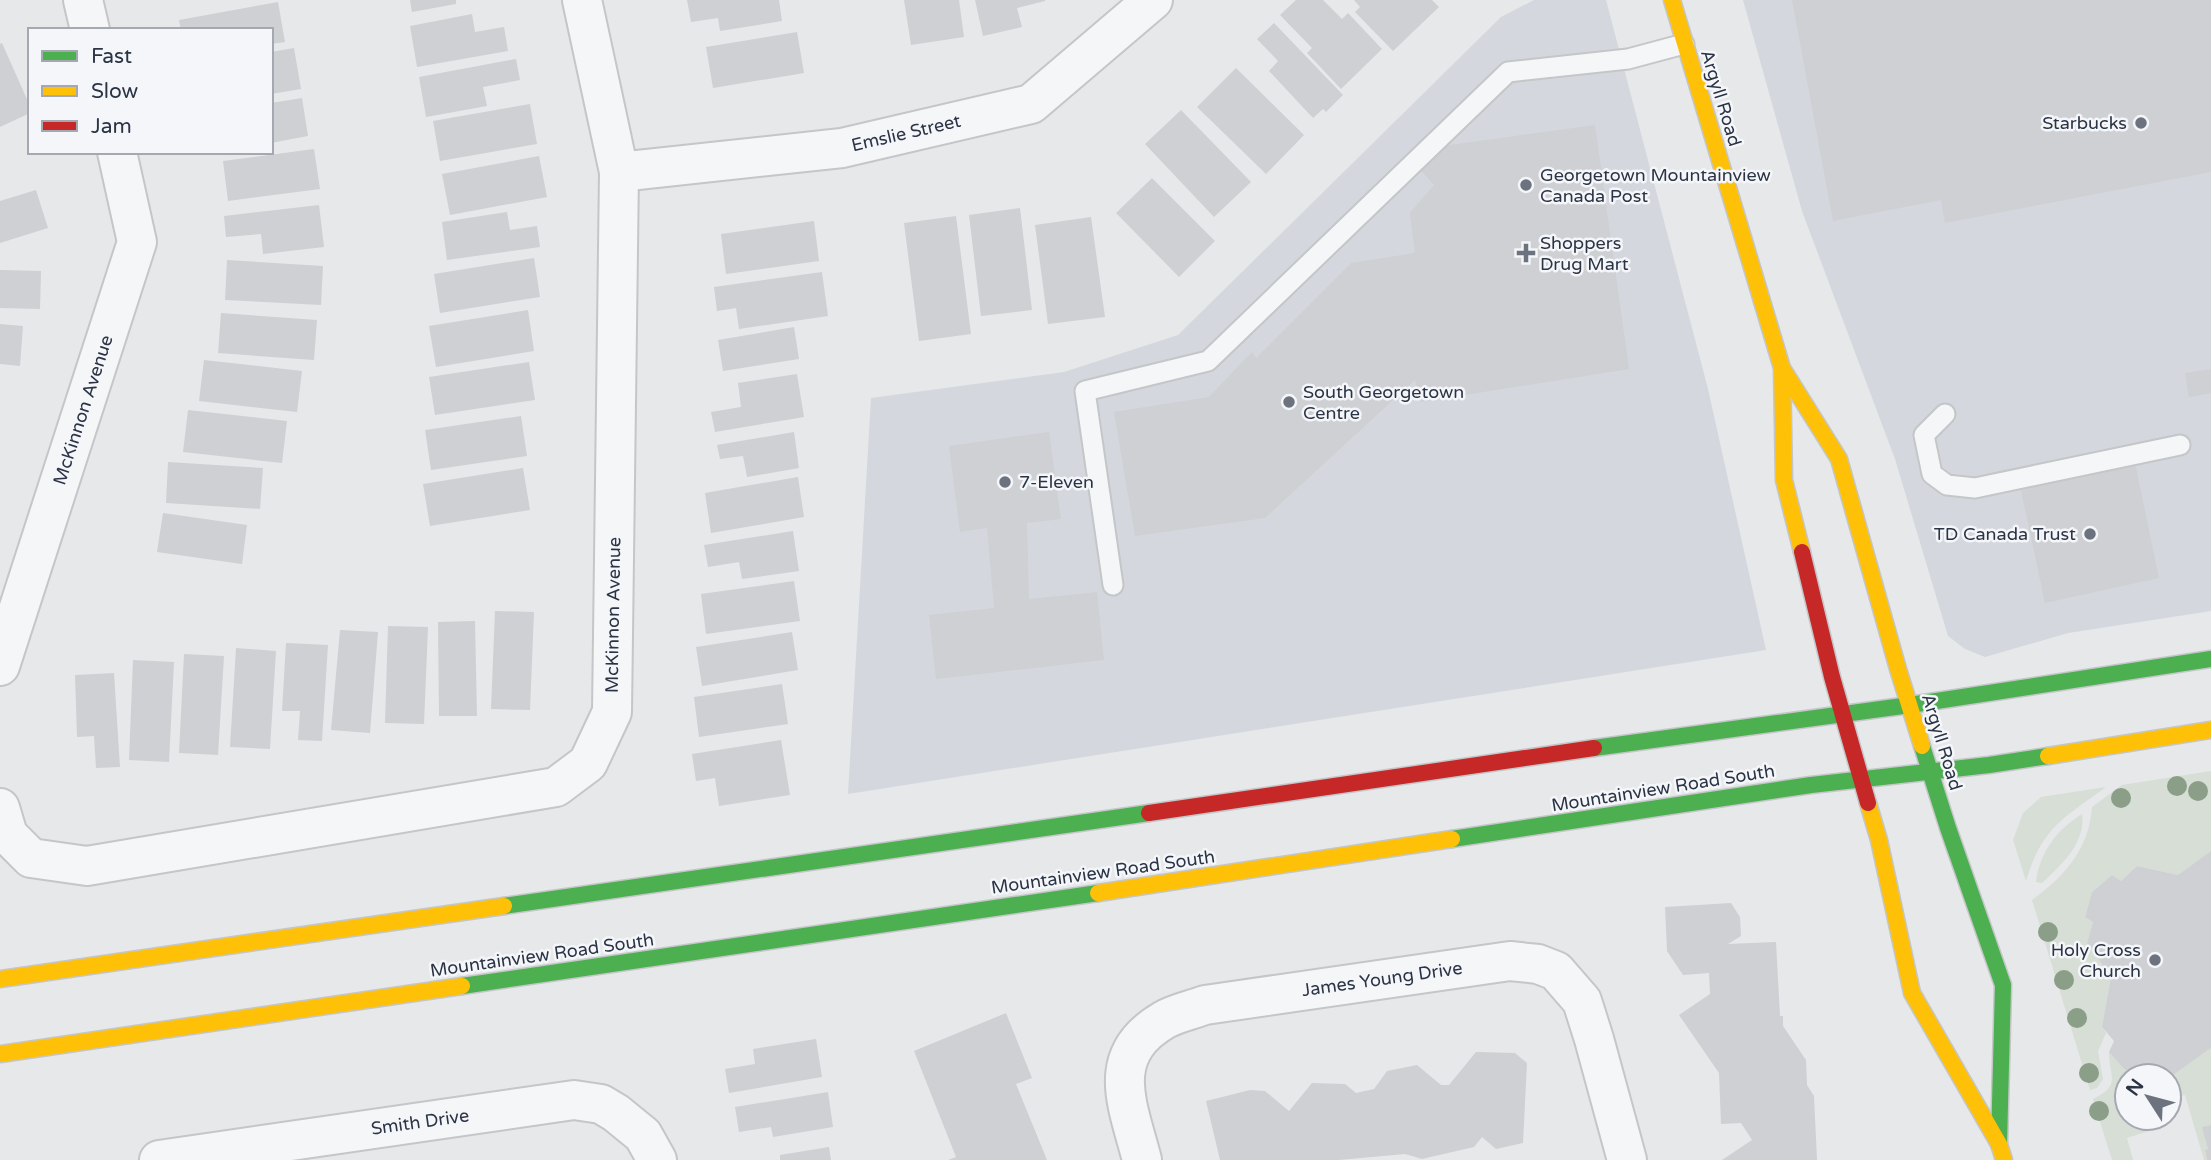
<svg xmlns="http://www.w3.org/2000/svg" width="2211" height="1160" font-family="'Varela Round',sans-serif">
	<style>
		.built { fill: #d4d7dd }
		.green { fill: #d6ded6 }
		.building { fill: #ced0d3 }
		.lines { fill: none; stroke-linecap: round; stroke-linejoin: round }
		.lane-casing { stroke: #c4c6c8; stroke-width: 23 }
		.street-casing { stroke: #c4c6c8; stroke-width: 42 }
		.fast-casing { stroke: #c4c6c8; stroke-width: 19 }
		.slow-casing { stroke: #c4c6c8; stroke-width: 19 }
		.jam-casing { stroke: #c4c6c8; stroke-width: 19 }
		.lane { stroke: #f5f6f7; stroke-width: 19 }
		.street { stroke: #f5f6f7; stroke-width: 38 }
		.fast { stroke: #4caf50; stroke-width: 16 }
		.slow { stroke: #ffc107; stroke-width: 16 }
		.jam { stroke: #c62828; stroke-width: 16 }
		.tree { fill: #8a9e88 }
		.poi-dot { fill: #6c737f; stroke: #f4f6f9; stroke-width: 2.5 }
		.labels { text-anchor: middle; stroke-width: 5; stroke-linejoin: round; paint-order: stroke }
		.street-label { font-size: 18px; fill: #2b3445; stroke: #f4f6f9 }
		.poi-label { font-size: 18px; fill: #2b3445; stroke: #f4f6f9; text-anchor: start }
	</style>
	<rect width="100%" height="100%" fill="#e6e8ea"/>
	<!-- built -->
	<path class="built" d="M1534,0h72l102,389 58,261 -918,144 23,-396 193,-26 114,-37 323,-318z
		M1743,0h468v611l-143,22 -83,24 -20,-8 -17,-13 -53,-177 -93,-248z"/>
	<!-- green -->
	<path class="green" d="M2211,771v80l-33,24 -41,-9 -16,15 -9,-6 -20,17 -7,25 8,5 -6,21 24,34 -9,50 4,6 -8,18 5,28 -6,9 -7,2 -58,-190c33,-24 57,-51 60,-93l30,-22z
		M2106,787c-42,31 -64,40 -80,94l-13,-41 10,-27 18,-16z
		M2082,814c4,29 -21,51 -40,69l-6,-1c4,-31 21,-52 46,-68z
		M2211,1048v77l-8,2 5,22 -3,2 2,9h-3l-19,-65 -16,4v-23h-18l5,-8 17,7z
		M2109,1052l16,18 18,6h-16v42h26l2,11 -28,9 6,22h-21l-19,-61c29,-14 16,-22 16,-47z"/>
	<!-- building -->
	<path class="building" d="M410,0h46v4l-44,8z
		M687,0h92l3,21 -62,10 -2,-13 -27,4z
		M904,0h55l5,37 -53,8z
		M975,0h70v1l-28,7 5,19 -39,9z
		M1296,0h27l19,19 6,-6 34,36 -41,40 -34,-36 5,-5 -32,-33z
		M1354,0h78l7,7 -46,44 -38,-39 5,-5z
		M1792,0h419v172l-266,51 -4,-23 -108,21z
		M278,2l7,40 -14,2v-14h-90l-2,-10z
		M472,14l3,18 29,-5 4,24 -91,16 -7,-41z
		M1274,23l69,72 -17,17 -3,-3 -10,9 -44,-47 9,-10 -21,-22z
		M797,32l7,41 -91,15 -7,-41z
		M2,43l28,63v7l-30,14v-83z
		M294,48l7,41 -30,5v-42z
		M516,59l4,21 -37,7 4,19 -61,11 -7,-40z
		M1236,68l68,67 -38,39 -69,-67z
		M302,98l6,38 -37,7v-40z
		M530,104l7,40 -97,17 -7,-40z
		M1181,110l70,72 -37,35 -69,-73z
		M1595,125l34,244 -208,33 -6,-22 -150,138 -130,18 -21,-124 95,-15 43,-45 4,6 95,-95 64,-10 -5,-40 24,-28 -17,-19 18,-19z
		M314,149l6,40 -92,12 -5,-40z
		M539,156l8,41 -97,18 -8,-41z
		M1152,178l63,63 -36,36 -63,-64z
		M36,190l12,38 -48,15v-42z
		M319,205l5,42 -61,7 -2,-20 -35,3 -2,-21z
		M1020,208l12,102 -51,6 -12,-101z
		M507,212l3,18 27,-4 3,21 -93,13 -5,-38z
		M956,216l15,118 -52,7 -15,-118z
		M1091,217l14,100 -57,7 -13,-99z
		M814,221l5,40 -93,13 -5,-40z
		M534,258l6,39 -100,16 -6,-39z
		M227,260l96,6 -2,39 -96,-5z
		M0,270l41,1 -1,38 -40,-1z
		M822,272l6,44 -89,13 -3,-21 -19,3 -3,-24z
		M528,310l6,41 -98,16 -7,-41z
		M221,313l96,7 -3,40 -96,-7z
		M0,324l23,2 -3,40 -20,-2z
		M794,327l5,32 -76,12 -5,-31z
		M204,360l98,11 -5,41 -98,-11z
		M529,362l6,38 -100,15 -6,-38z
		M2211,369v24l-22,4 -4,-24z
		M797,374l7,43 -89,15 -4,-20 30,-5 -3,-24z
		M188,410l99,11 -5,42 -99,-11z
		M521,416l6,40 -96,14 -6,-40z
		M794,432l5,36 -52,9 -4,-21 -23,3 -3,-14z
		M1049,432l12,87 -34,4 2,76 68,-7 7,68 -168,19 -7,-64 65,-7 -7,-80 -27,4 -11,-86z
		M2049,461l3,20 83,-18 24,115 -114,25 -24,-113 9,-2 -5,-22z
		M168,462l95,6 -3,41 -94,-6z
		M523,468l7,42 -100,16 -7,-42z
		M798,477l6,40 -93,16 -6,-40z
		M163,513l84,12 -5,39 -85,-12z
		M793,531l6,40 -57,8 -3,-17 -31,5 -4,-22z
		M794,581l6,40 -94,13 -5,-40z
		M495,611l39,1 -4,98 -39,-1z
		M475,621l2,95h-38l-1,-94z
		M388,626l40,1 -4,97 -39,-1z
		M340,630l38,2 -8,101 -39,-3z
		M792,632l6,38 -96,16 -6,-39z
		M286,643l42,2 -6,96 -24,-1 2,-29h-18z
		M236,648l40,3 -6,98 -40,-2z
		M184,654l40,2 -6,99 -39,-2z
		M133,660l41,2 -5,100 -40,-2z
		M114,673l6,94 -24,1 -2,-32 -17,1 -2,-62z
		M782,684l6,40 -89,13 -5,-40z
		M781,740l9,55 -71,11 -4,-28 -19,3 -4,-27z
		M2211,851v197l-38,27 -17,-7 -5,8 -26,-6 -16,-18 5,-11 -12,-14 9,-50 -24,-34 6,-21 -8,-5 7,-25 20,-17 9,6 16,-15 41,9z
		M1731,903l9,14 1,19 -13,8 48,-2 4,74h3v10l23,34 1,25 7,11 3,64h-95l30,-20 -11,-17 -20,1 -2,-51 -40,-58 31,-21 -1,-21 -26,2 -16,-24 -2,-44z
		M1006,1013l26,65 -16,6 31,76h-99l8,-3 -42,-106z
		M816,1039l6,38 -93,16 -4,-24 30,-5 -2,-15z
		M1476,1052l39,1 12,10 -4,80 -27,6 -14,-12 -8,10 -52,12 -17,-5 -66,6h-119l-14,-59 44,-11 15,1 24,20 23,-28 33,1 11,9 18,-4 13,-18 30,-6 24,20h8z
		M828,1092l5,35 -60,10 -2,-10 -32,5 -4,-25z
		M2211,1125v35h-4l-2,-10 3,-1 -6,-22z
		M829,1147l2,13h-51v-5z"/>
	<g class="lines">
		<!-- lane casing -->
		<g class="lane-casing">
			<path id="lane" d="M1945,414l-21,21 8,39 15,11 28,3 205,-43
				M1113,585l-28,-194 123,-30 300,-289 120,-13 56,-15"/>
		</g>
		<!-- street casing -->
		<g class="street-casing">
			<path id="street" d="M83,0l7,30
				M619,172l223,-24 189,-44 122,-104
				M0,666l137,-424 -20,-90
				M0,808l8,27 23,23 56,8 469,-79 32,-24 24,-51 7,-540 -37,-172
				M159,1160l415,-60 27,4 15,9 27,22 14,25
				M1142,1160c-14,-55 -39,-104 22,-140 12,-7 28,-10 41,-15l305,-44 28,3 18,7 26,30 12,38 33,121"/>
		</g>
		<!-- fast casing -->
		<g class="fast-casing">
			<path id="fast" d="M1922,746l26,82 55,157 -4,159
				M1594,748l316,-43 301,-46
				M1452,839l359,-54 178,-20 59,-9
				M504,906l645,-93
				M462,986l636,-93"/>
		</g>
		<!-- slow casing -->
		<g class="slow-casing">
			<path id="slow" d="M1672,0l110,368 2,112 18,72
				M1782,368l57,91 59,210 24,77
				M2048,756l163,-26
				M1868,803l11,37 33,153 87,151 5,16
				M1098,893l354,-54
				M0,979l504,-73
				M0,1054l462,-68"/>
		</g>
		<!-- jam casing -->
		<g class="jam-casing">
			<path id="jam" d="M1802,552l30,125 36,126
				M1149,813l445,-65"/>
		</g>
		<!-- lane -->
		<use href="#lane" class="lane"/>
		<!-- street -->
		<use href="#street" class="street"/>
		<!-- fast -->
		<use href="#fast" class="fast"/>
		<!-- slow -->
		<use href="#slow" class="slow"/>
		<!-- jam -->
		<use href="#jam" class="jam"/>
	</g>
	<!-- trees -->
	<g class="tree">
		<circle cx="2177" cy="786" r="10"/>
		<circle cx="2198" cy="791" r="10"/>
		<circle cx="2121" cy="798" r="10"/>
		<circle cx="2048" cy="932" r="10"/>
		<circle cx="2064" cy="980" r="10"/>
		<circle cx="2077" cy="1018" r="10"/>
		<circle cx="2089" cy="1073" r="10"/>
		<circle cx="2099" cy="1111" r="10"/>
	</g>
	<!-- markers -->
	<g class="poi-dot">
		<circle cx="2141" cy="123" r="7"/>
		<circle cx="1526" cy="185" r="7"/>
		<path d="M1522.5 242.5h7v7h7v7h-7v7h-7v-7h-7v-7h7z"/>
		<circle cx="1289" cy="402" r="7"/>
		<circle cx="1005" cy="482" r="7"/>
		<circle cx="2090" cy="534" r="7"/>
		<circle cx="2155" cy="960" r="7"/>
	</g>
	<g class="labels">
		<!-- street labels -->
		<g class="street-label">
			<text transform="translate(1721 98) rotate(73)" y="6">Argyll Road</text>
			<text transform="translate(906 133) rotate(-13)" y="6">Emslie Street</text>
			<text transform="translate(83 410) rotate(-72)" y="6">McKinnon Avenue</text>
			<text transform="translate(613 615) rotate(-89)" y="6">McKinnon Avenue</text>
			<text transform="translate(1942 742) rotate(73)" y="6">Argyll Road</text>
			<text transform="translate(1663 788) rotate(-9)" y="6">Mountainview Road South</text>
			<text transform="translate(1103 872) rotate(-8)" y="6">Mountainview Road South</text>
			<text transform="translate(542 955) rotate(-8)" y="6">Mountainview Road South</text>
			<text transform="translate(1382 979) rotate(-8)" y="6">James Young Drive</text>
			<text transform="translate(420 1122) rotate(-8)" y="6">Smith Drive</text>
		</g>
		<!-- poi labels -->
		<g class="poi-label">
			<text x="2127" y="129" text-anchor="end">Starbucks</text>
			<text x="1540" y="181">Georgetown Mountainview<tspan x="1540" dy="21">Canada Post</tspan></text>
			<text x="1540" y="249">Shoppers<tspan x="1540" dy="21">Drug Mart</tspan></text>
			<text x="1303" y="398">South Georgetown<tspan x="1303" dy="21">Centre</tspan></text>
			<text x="1019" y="488">7-Eleven</text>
			<text x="2076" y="540" text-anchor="end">TD Canada Trust</text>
			<text x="2141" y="956" text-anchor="end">Holy Cross<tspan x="2141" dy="21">Church</tspan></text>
		</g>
	</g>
	<!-- legend -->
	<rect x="28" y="28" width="245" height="126" fill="#f4f6f9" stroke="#a4a8b1" stroke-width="2"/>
	<rect x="42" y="51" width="35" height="10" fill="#4caf50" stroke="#a4a8b1" stroke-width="2"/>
	<text x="91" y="63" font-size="21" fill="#2b3445">Fast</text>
	<rect x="42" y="86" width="35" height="10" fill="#ffc107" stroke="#a4a8b1" stroke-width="2"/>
	<text x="91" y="98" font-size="21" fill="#2b3445">Slow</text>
	<rect x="42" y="121" width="35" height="10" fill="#c62828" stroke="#a4a8b1" stroke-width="2"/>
	<text x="91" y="133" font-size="21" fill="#2b3445">Jam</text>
	<!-- north arrow -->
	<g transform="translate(2148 1097) rotate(306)"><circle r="33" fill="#f4f6f9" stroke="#a4a8b1" stroke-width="2"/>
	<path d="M0-5L12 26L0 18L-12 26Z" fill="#6c737f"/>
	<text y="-10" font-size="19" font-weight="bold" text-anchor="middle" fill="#2b3445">N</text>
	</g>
</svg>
